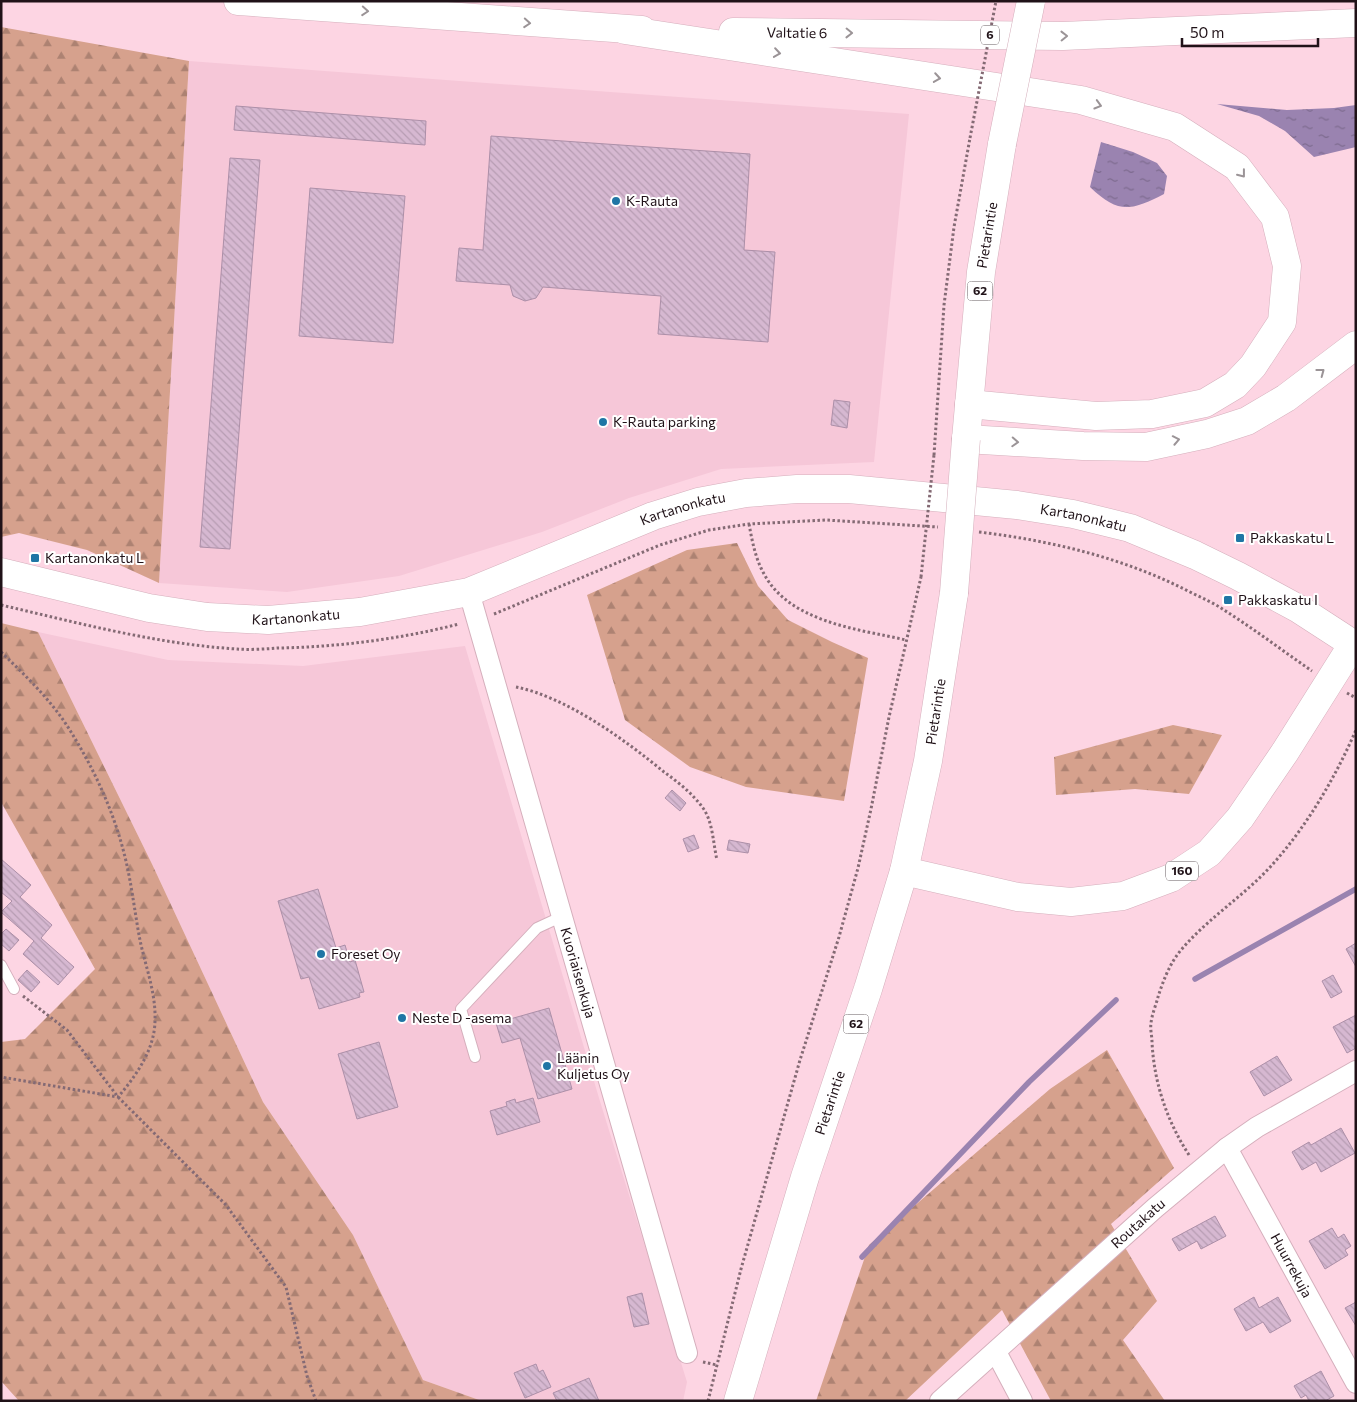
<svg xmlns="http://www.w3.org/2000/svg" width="1357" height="1402" font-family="Commissioner,sans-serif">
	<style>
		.built { fill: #f6c7d8 }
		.forest { fill: url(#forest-firs) }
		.water { fill: url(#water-ripples) }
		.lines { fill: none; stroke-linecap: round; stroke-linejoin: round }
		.stream { stroke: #9a83b0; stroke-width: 5.5 }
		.building { fill: url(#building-back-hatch); stroke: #ac8fa8 }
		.service-casing { stroke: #d5afbc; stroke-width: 12 }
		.minor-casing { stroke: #d5afbc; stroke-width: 22 }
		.secondary-casing { stroke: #d5afbc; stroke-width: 29 }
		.primary-casing { stroke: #d5afbc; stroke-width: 29 }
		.motorway-casing { stroke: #d5afbc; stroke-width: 29 }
		.path { stroke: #846a74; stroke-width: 3; stroke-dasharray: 2.5 2.5; stroke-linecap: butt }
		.service { stroke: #fff; stroke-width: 10 }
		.minor { stroke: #fff; stroke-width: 20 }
		.secondary { stroke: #fff; stroke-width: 28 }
		.primary { stroke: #fff; stroke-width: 28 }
		.motorway { stroke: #fff; stroke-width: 28 }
		.primary-bridge-casing { stroke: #d5afbc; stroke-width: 29; stroke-linecap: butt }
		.path-bridge { stroke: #846a74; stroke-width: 3; stroke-dasharray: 2.5 2.5; stroke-linecap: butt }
		.primary-bridge { stroke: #fff; stroke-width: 28 }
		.oneway { stroke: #9b9497 }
		.poi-dot { fill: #1f76a5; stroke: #fff; stroke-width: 2 }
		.labels { text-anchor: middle; stroke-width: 4; stroke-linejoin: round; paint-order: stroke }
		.shield { fill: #fff; stroke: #63595d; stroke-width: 1 }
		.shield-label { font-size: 12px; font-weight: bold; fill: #201218 }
		.street-label { font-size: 14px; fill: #201218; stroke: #fff }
		.poi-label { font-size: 14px; fill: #201218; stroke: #fff; text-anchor: start }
	</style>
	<defs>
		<pattern id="forest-firs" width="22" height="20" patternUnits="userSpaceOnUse" patternTransform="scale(1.25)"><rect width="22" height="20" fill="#d6a18d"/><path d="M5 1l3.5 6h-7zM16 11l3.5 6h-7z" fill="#ad8272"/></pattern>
		<pattern id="water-ripples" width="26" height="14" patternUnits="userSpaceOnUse" patternTransform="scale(1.25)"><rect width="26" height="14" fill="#9a83b0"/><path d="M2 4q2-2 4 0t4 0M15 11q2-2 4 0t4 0" fill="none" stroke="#7d6a8e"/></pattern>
		<pattern id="building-back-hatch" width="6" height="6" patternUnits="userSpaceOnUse" patternTransform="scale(1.25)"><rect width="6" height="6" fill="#d6b8d1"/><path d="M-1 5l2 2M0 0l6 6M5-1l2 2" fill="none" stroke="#b79db3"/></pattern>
	</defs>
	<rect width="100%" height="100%" fill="#fdd5e3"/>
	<!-- built -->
	<path class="built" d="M189,61l720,53 -35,348 -153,7 -92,29 -87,34 -143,44 -112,16 -128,-9z
		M38,632l130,28 135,6 162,-20 134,452 88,284 -4,19h-201l-59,-21 -70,-145 -90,-133 -111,-238z"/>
	<!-- forest -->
	<path class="forest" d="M1,27l188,34 -30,522 -72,-33 -68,-17 -18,4z
		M737,543l21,43 30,34 44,22 36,16 -24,143 -98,-14 -56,-20 -65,-47 -38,-125 100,-45z
		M1,623l37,9 114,232 111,238 90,133 70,145 59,21h-463l-18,-20v-339l24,-3 70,-70 -94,-167z
		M1173,725l49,10 -33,59 -54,-5 -79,6 -2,-38z
		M1107,1050l67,118 -63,56 46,77 -34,39 42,61h-114l-49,-91 -97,91h-89l53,-156 181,-156z"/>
	<!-- water -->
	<path class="water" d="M1217,104l70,6 47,-2 22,-3v42l-42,10 -29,-26 -26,-15z
		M1101,142l32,10 24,11 10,13 -3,18c-33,17 -46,20 -74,-7z"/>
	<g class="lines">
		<!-- stream -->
		<path class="stream" d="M1195,979l161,-90
			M862,1257l167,-175 87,-82"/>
	</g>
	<!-- building -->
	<path class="building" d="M236,106l190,15 -1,24 -191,-15z
		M491,136l259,18 -6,96 31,2 -7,90 -110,-8 3,-38 -118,-9 -7,11 -11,3 -12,-5 -3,-11 -54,-4 3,-33 24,2z
		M230,158l30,2 -30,389 -30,-2z
		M310,188l95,8 -12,147 -94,-7z
		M834,400l16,2 -3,26 -16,-3z
		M672,790l14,13 -6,8 -15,-13z
		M694,835l5,13 -11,4 -5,-13z
		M729,840l21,4 -2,9 -21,-3z
		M1,859l30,26 -11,12 32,28 -11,13 33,29 -16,18 -35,-31 11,-13 -33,-29 11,-11 -11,-9z
		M318,889l18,59 9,-3 5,17 5,-2 9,32 -5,1 1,4 -41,12 -10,-32 -8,2 -23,-78z
		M6,929l13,11 -10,11 -8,-7v-10z
		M1356,943v24l-10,-18z
		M27,970l13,12 -9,10 -13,-12z
		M1333,975l9,17 -11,6 -9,-17z
		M549,1008l23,81 -34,10 -18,-61 -18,5 -6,-20z
		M1356,1015v33l-9,5 -14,-26z
		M379,1042l19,65 -41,12 -19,-65z
		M1277,1056l15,24 -28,16 -14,-24z
		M533,1098l7,24 -43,13 -7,-24 17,-5 -1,-4 9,-3 1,4z
		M1341,1128l14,25 -34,19 -5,-10 -14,8 -10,-18 17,-10 2,3z
		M1215,1216l11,20 -25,13 -4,-8 -18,10 -7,-12z
		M1332,1228l6,10 6,-4 7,12 -6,4 3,5 -23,14 -16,-28z
		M642,1293l7,31 -15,3 -7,-30z
		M1254,1297l5,11 19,-11 13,24 -21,12 -7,-11 -17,9 -12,-22z
		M1356,1302v24l-11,-18z
		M536,1364l3,8 4,-2 8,17 -26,11 -11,-25z
		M1321,1371l13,25 -9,5h-16l-3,-6 -5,3 -7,-12z
		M589,1378l10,23h-42l-4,-8z"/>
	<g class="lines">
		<!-- service casing -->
		<g class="service-casing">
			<path id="service" d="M1,965l13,24
				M475,1057l-14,-48 76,-81 26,-12"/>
		</g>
		<!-- minor casing -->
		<g class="minor-casing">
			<g id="minor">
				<path id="s1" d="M469,592l218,761"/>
				<path id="s2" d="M1227,1148l129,235"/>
				<path d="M996,1352l26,49"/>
				<path id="s3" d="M940,1401l215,-193 72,-60 30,-21 99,-56"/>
			</g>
		</g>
		<!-- secondary casing -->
		<g class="secondary-casing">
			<g id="secondary">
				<path id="s4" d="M1,572l148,36 58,9 61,3 92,-8 109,-20 184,-76 45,-14 48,-9 51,-4h52l168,16 56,9 57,14 65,27 43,21 61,33 54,35"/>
			</g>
		</g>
		<!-- primary casing -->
		<g class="primary-casing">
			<g id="primary">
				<path id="s5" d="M966,439l15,-167 21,-128"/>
				<path d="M904,871l114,26 53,5 52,-6 48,-18 38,-25 31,-35 45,-66 68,-108"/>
				<path id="s6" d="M738,1401l67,-224 63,-188 36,-118 24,-110 26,-168"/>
			</g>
		</g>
		<!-- motorway casing -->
		<g class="motorway-casing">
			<g id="motorway">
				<path d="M238,1l404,29"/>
				<path d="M625,30l456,70 94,27 62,40 38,50 12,49 -5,56 -29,44 -18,19 -30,18 -53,11 -56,2 -127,-12"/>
				<path id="s7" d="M733,32l330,4 293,-13"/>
				<path d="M966,439l117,7 63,1 61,-13 40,-13 39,-23 70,-53"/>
			</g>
		</g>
		<!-- path -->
		<path class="path" d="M934,455l10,-150 10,-78 16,-89
			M749,524c3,16 6,33 14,48 25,50 94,57 143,68
			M979,532c74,9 145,26 211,60 12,6 24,11 34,18 30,19 59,41 88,61
			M1,605c78,18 155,39 236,44 13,1 28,0 41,-1 61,-1 122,-9 181,-24
			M494,614l166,-69 49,-15 40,-6 77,-4 112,7
			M1,652c25,24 52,50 70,80 23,37 42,78 53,121 7,27 10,54 15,82 5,28 17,56 16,85 0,29 -19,56 -37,77l-117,-20
			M516,687c50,10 108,52 148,85 14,10 29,22 39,36 10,14 10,35 14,52
			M1347,693l9,5
			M23,996l44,34 51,67 108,108 60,82 21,89 9,25
			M1189,1155c-22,-34 -35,-72 -37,-113 0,-6 -2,-13 -1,-19 1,-9 5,-18 7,-26 5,-16 12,-34 23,-47 27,-32 63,-54 91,-85 35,-39 63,-87 84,-135
			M703,1362l14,3
			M708,1401l33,-132 59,-209 39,-123 19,-69 13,-59 18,-92 32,-140"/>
		<!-- service -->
		<use href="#service" class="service"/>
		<!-- minor -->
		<use href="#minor" class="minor"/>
		<!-- secondary -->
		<use href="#secondary" class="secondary"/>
		<!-- primary -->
		<use href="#primary" class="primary"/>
		<!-- motorway -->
		<use href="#motorway" class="motorway"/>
		<!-- primary-bridge casing -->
		<g class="primary-bridge-casing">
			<path id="primary-bridge" d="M1002,144l29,-143
				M954,593l12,-154"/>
		</g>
		<!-- path-bridge -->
		<path class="path-bridge" d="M970,138l26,-137
			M921,577l13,-122"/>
		<!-- primary-bridge -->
		<use href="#primary-bridge" class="primary-bridge"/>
	</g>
	<!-- one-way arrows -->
	<defs><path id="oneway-chevron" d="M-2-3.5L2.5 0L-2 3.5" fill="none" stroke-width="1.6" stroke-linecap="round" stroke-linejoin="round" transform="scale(1.25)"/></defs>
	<g class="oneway">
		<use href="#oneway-chevron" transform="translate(365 11) rotate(4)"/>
		<use href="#oneway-chevron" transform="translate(527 23) rotate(4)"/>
		<use href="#oneway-chevron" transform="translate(849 33) rotate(1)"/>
		<use href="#oneway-chevron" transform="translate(1064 36) rotate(-1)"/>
		<use href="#oneway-chevron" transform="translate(777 53) rotate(8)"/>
		<use href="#oneway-chevron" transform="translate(937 78) rotate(9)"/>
		<use href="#oneway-chevron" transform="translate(1098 105) rotate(16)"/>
		<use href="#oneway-chevron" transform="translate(1242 174) rotate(52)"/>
		<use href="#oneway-chevron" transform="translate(1321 372) rotate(-37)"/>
		<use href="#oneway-chevron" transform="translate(1176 440) rotate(-11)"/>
		<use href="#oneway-chevron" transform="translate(1015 442) rotate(3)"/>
	</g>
	<!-- markers -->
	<g class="poi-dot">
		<circle cx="616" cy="201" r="5"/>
		<circle cx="603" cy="422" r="5"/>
		<rect x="1235" y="533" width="10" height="10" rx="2.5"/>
		<rect x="30" y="553" width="10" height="10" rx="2.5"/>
		<rect x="1223" y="595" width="10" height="10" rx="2.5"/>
		<circle cx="321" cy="954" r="5"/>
		<circle cx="402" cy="1018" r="5"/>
		<circle cx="547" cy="1066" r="5"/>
	</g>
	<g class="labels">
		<!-- shield labels -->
		<g class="shield">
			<rect x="981" y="25.5" width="18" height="19" rx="4"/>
			<rect x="967.5" y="281.5" width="25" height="19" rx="4"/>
			<rect x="1166" y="861.5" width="32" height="19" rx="4"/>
			<rect x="843.5" y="1014.5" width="25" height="19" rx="4"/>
		</g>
		<g class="shield-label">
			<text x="990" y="39">6</text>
			<text x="980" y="295">62</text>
			<text x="1182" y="875">160</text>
			<text x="856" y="1028">62</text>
		</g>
		<!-- street labels -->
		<g class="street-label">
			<text dy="5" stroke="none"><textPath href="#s7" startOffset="64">Valtatie 6</textPath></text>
			<text dy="5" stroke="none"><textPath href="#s5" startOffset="205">Pietarintie</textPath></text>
			<text dy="5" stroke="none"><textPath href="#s4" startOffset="705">Kartanonkatu</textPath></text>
			<text dy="5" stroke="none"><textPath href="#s4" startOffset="1110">Kartanonkatu</textPath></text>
			<text dy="5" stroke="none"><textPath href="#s4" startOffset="300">Kartanonkatu</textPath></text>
			<text dy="5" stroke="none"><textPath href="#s6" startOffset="718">Pietarintie</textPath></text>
			<text dy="5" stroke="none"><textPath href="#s1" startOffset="396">Kuoriaisenkuja</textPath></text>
			<text dy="5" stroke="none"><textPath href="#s6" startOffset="312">Pietarintie</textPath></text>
			<text dy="5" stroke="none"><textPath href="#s3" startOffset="266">Routakatu</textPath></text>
			<text dy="5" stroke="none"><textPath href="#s2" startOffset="134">Huurrekuja</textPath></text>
		</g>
		<!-- poi labels -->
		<g class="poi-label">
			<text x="626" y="206">K-Rauta</text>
			<text x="613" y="427">K-Rauta parking</text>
			<text x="1250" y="543">Pakkaskatu L</text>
			<text x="45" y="563">Kartanonkatu L</text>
			<text x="1238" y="605">Pakkaskatu I</text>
			<text x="331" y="959">Foreset Oy</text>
			<text x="412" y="1023">Neste D -asema</text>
			<text x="557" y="1063">Läänin<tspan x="557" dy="16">Kuljetus Oy</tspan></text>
		</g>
	</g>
	<!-- border -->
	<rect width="1357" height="1402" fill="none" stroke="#201218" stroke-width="5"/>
	<!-- scale -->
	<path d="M1182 38v8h136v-8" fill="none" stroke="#201218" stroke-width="2.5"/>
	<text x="1190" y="38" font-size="15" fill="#201218" stroke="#ffffff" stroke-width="4" paint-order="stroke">50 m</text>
</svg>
